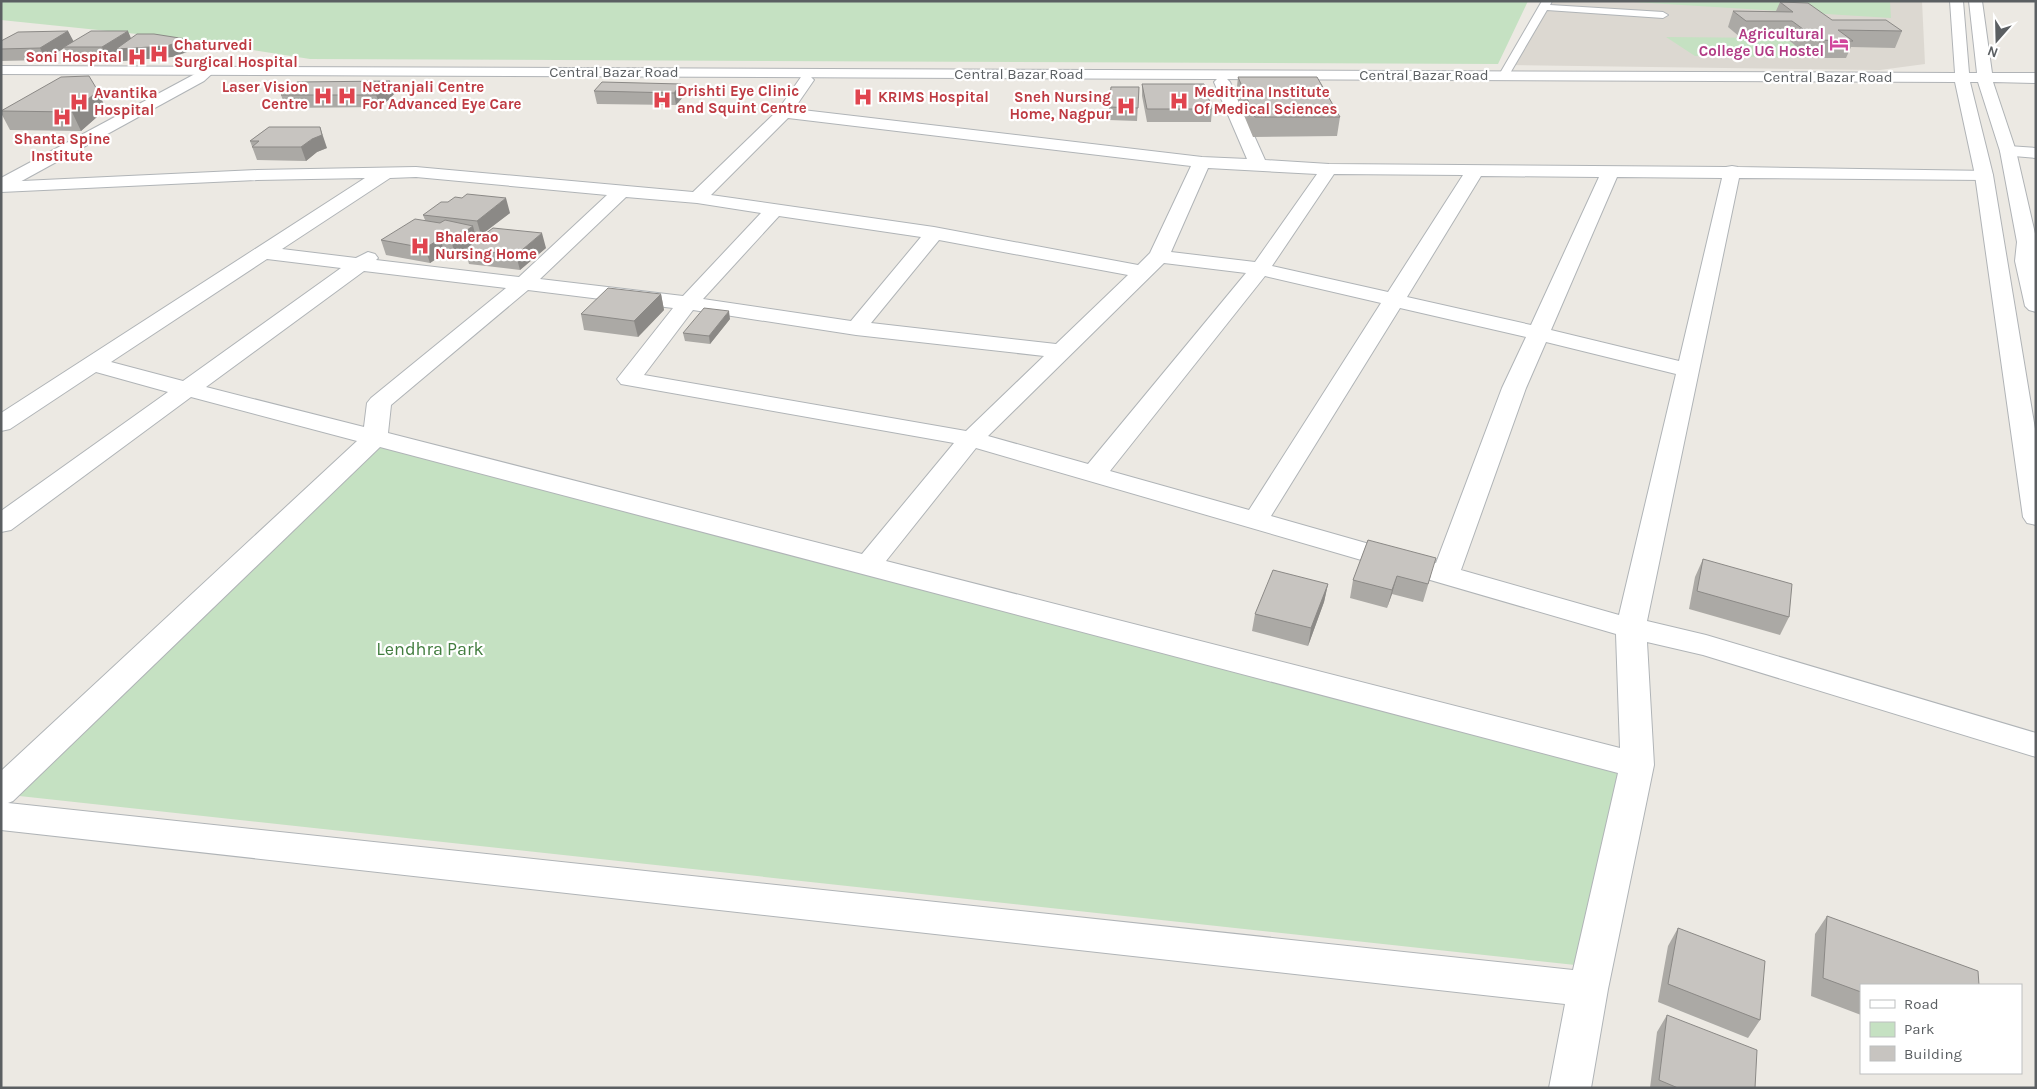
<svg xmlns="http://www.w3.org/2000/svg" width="2037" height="1089" font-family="Karla,sans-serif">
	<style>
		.education { fill: #dcd8d1 }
		.green { fill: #c5e1c2 }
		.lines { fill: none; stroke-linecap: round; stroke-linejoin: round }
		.service-casing { stroke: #b0b4b7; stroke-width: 2 }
		.minor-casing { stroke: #b0b4b7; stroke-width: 2 }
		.tertiary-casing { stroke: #b0b4b7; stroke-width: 2 }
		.secondary-casing { stroke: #b0b3b6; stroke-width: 2 }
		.service { fill: #fff; fill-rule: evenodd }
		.minor { fill: #fff; fill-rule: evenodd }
		.tertiary { fill: #fff; fill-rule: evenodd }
		.secondary { fill: #fff; fill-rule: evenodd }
		.wall { fill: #aba9a5 }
		.shaded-wall { fill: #8b8986 }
		.building { fill: #c7c4c0; stroke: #8b8986 }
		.labels { text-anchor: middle; stroke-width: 4.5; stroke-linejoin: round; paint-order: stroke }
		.far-hotel-label { font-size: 15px; font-weight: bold; fill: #b23c85; stroke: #fff; text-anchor: end }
		.far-health-label { font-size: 15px; font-weight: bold; fill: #be3a42; stroke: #fff; text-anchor: start }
		.far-street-label { font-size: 15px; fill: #5b5f62; stroke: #fff }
		.park-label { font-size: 18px; fill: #427d3f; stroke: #fff }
	</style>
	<rect width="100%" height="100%" fill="#ece9e3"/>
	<!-- education -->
	<path class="education" d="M1545,1h377l3,63 -45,6 -373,-5z"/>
	<!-- green -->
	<path class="green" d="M1,1h1527l-30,63 -1188,-5 -134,-21 -175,-18z
		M1617,1h273l1,17z
		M1666,37l120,1 25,20 -116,-2z
		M375,438l1262,327 -43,202 -1593,-173z"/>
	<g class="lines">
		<!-- service casing -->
		<g class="service-casing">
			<path id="service" d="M1542,1h10l-2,4 113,7 5,3 -5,3 -116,-8 -38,65 -5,3 -4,-1 -1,-2z"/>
		</g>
		<!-- minor casing -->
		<g class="minor-casing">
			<path id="minor" d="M806,75l5,2 3,3 -20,29 408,48 45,2 -33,-77 3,-3h10l3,3 35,78 64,4 397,3 6,-1 6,1 252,4 3,4 -3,4 -6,1 -245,-2 -92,443 59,14 330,98v24l-333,-102 -56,-13 7,123 -46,224 -17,99h-42l16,-84 -1564,-174v-59l356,-330 -166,-44 -180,133 -10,2v-21l167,-119 -72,-20 -86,57 -9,2v-18l364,-235 -108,2 -256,12v-10l256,-12 159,-3 277,25 85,-82 23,-33zM788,118l403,48 -41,87 -12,12 -204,-38 -223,-32zM1208,168l109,6 -62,88 -84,-10zM1334,174l129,1 -75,117 -116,-26zM1481,176l118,1 -68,148 -124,-28zM416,177l191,18 -88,82 -143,-17 2,-2 -3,-4 -7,-2 -12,6 -74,-9 108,-71zM1617,177l105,1 -43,183 -128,-31zM626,197l71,6 64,10 -78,83 -143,-17zM779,216l142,21 -70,84 -148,-22zM939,240l189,35 -72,69 -185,-21zM267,259l74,9 -158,113 -72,-19zM1164,263l82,10 -158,191 -100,-28zM364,271l142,17 -135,110 -4,5 -3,24 -158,-40zM1265,276l116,27 -132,207 -139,-39zM528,290l145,18 -56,71 4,5 333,59 -92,111 -474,-121 3,-28zM1400,308l126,29 -24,51 -66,175 -165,-47zM693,310l163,25 188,21 -78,75 -322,-56zM1546,342l130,32 -57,241 -158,-45 65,-182zM380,447l1238,326 -45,197 -1565,-167 5,-2zM976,448l640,186 4,114 -734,-187z
				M2008,146l28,2v10l-34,-3 -2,-4 2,-4z"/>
		</g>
		<!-- tertiary casing -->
		<g class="tertiary-casing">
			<path id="tertiary" d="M208,67l5,1 2,3 -11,10 -197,108 -6,1v-12z"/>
		</g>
		<!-- secondary casing -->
		<g class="secondary-casing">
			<path id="secondary" d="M1950,1h13l6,72h8l-8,-72h13l10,72h44v10l-43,-1 23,69 20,87v74l-7,-2 -4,-4 -10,-45 2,-19 -17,-91 -22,-69h-8l23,93 43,260v90l-9,-2 -4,-6 -48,-342 -20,-93 -1954,-8v-8l1954,7z"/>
		</g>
		<!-- service -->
		<use href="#service" class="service"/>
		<!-- minor -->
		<use href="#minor" class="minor"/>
		<!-- tertiary -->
		<use href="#tertiary" class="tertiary"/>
		<!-- secondary -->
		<use href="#secondary" class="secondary"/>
	</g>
	<!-- wall -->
	<path class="wall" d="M1780,2l52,18 70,11 -7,17 -44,-1 -5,11h-35l-25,-20 -46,-1 -12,-10 5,-16h43z
		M68,31l5,11 58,-4 55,1 4,12 -18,6 -50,4 -4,-9 -11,7h-38l-5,-11 -18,12 -45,1v-20z
		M1238,77l102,40 -3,19 -84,1 -17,-41z
		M681,84l2,13 -7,8 -79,-1 -3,-13z
		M1142,84l70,25 -1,13h-64l-5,-26z
		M1139,87l-2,34 -28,-1v-13z
		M394,94l-13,13 -95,1 -5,-13z
		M106,109l-25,22 -71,-1 -9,-17v-3z
		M269,127l58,21 -10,4 -11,9 -49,-1 -7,-19z
		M448,202l62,11 -29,22h-6l2,5 69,8 -26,22 -51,-6 -4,-15 3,-2 -12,9 -11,-3 -15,10 -44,-8 -5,-15 44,-20 -2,-5z
		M661,294l3,16 -26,27 -54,-7 -3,-16z
		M730,319l-20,25 -25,-3 -2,-8z
		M1368,540l63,35 -8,27 -31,-8 -5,14 -37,-10 3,-18z
		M1703,559l86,58 -9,18 -91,-26 6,-32z
		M1328,584l-4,18 -16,44 -56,-15 3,-17z
		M1827,916l34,69v30l-50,-19 4,-62z
		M1678,928l82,92 -12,18 -90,-36 10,-56z
		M1667,1015l88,73h-105l7,-56z"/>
	<!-- shaded-wall -->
	<path class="shaded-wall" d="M68,31l6,11 -10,5v1l-18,12 -6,-12z
		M128,31l5,12 53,-4 4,12 -18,6 -50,4 -4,-9 -11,7 -5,-12z
		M390,81l4,13 -13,13 -5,-12z
		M681,84l2,13 -7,8 -2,-12z
		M98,91l8,18 -25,22 -9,-19z
		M320,127l7,21 -10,4 -11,9 -5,-14 11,-8z
		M506,198l4,15 -29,22 -4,-14z
		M473,226l4,15 -21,15 -5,-15z
		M542,233l4,15 -26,22 -4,-15z
		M440,239l5,14 -15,10 -5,-15z
		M661,294l3,16 -26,27 -4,-16z
		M729,311l1,8 -20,25 -1,-8z
		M1397,576l-5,18 -5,14 5,-18z
		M1328,584l-4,18 -16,44 3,-18z"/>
	<!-- building -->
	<path class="building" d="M1780,2l28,1 24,17h54l16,11 -64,-1 15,11 -35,-1 -26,-19h-46l-13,-10 60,1z
		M68,31l-28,17 -39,1v-8l17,-9z
		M91,31h37l-26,16h-38z
		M137,34h17l32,5 -19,7 -51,3z
		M89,76l9,15 -26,21 -71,-1 60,-34z
		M1238,77h79l23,40h-85z
		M390,81l-14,14h-95l16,-13z
		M602,82l79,2 -7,9 -80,-2z
		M1142,84h62l8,25h-65z
		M1111,87h28l-1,21 -29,-1z
		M269,127h51l2,8 -10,4 -11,8h-49l7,-6h-9z
		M467,194l39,4 -29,23 -54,-6 18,-13h7l7,-5 7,1z
		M415,219l25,4 5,-3 28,6 -22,15 -11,-2 -15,9 -44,-8z
		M493,228l49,5 -26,22 -51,-6z
		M608,288l53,6 -27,27 -53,-7z
		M704,308l25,3 -20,25 -26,-3z
		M1368,540l68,18 -8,26 -31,-8 -5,14 -39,-10z
		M1703,559l89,25 -3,33 -92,-26z
		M1273,570l55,14 -17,44 -56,-14z
		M1827,916l151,55 1,14h-118v7l-38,-14z
		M1678,928l87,33 -5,59 -92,-36z
		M1667,1015l90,35 -2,38h-77l-19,-8z"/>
	<!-- icons -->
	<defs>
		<g id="hotel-bare" transform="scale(1.5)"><path d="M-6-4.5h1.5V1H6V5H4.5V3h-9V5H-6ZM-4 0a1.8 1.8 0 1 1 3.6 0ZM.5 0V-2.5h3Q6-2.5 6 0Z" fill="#d1479c" stroke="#fff" stroke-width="2.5" paint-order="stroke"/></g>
		<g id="hospital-bare" transform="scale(1.5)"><path d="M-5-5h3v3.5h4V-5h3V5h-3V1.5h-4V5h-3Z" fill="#e0444e" stroke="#fff" stroke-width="2.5" paint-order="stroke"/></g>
	</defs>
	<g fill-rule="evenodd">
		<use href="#hotel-bare" x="1839" y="43"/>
		<use href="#hospital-bare" x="159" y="54"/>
		<use href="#hospital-bare" x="137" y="57"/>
		<use href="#hospital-bare" x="323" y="96"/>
		<use href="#hospital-bare" x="347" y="96"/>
		<use href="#hospital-bare" x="863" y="97"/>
		<use href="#hospital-bare" x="662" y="100"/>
		<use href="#hospital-bare" x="1179" y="101"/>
		<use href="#hospital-bare" x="79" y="102"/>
		<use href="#hospital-bare" x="1126" y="106"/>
		<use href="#hospital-bare" x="62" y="117"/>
		<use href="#hospital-bare" x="420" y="246"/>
	</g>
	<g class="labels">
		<!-- far-hotel labels -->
		<g class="far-hotel-label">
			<text x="1824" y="39">Agricultural<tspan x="1824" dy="17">College UG Hostel</tspan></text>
		</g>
		<!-- far-health labels -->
		<g class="far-health-label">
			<text x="174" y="50">Chaturvedi<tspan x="174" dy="17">Surgical Hospital</tspan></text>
			<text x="122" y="62" text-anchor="end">Soni Hospital</text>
			<text x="308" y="92" text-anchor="end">Laser Vision<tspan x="308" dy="17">Centre</tspan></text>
			<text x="362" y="92">Netranjali Centre<tspan x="362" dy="17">For Advanced Eye Care</tspan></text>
			<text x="677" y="96">Drishti Eye Clinic<tspan x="677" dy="17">and Squint Centre</tspan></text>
			<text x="1194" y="97">Meditrina Institute<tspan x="1194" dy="17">Of Medical Sciences</tspan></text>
			<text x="94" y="98">Avantika<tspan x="94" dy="17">Hospital</tspan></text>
			<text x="878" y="102">KRIMS Hospital</text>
			<text x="1111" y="102" text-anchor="end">Sneh Nursing<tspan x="1111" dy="17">Home, Nagpur</tspan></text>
			<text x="62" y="144" text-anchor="middle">Shanta Spine<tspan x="62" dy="17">Institute</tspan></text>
			<text x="435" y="242">Bhalerao<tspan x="435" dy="17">Nursing Home</tspan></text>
		</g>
		<!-- far-street labels -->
		<g class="far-street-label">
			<text x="614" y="77">Central Bazar Road</text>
			<text x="1019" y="79">Central Bazar Road</text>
			<text x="1424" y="80">Central Bazar Road</text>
			<text x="1828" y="82">Central Bazar Road</text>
		</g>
		<!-- park labels -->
		<g class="park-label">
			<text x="430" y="655">Lendhra Park</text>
		</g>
	</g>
	<!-- border -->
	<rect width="2037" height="1089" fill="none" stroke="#5b5f62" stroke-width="5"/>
	<!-- legend -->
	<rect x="1860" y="984" width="162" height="90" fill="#ffffff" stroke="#bdbfc0"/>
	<rect x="1870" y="1000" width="25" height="8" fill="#ffffff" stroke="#bdbfc0"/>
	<text x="1904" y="1009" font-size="15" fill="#5b5f62">Road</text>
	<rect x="1870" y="1022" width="25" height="15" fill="#c5e1c2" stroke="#bdbfc0"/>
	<text x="1904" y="1034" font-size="15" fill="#5b5f62">Park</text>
	<rect x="1870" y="1046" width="25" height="15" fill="#c7c4c0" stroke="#bdbfc0"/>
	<text x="1904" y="1059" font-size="15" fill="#5b5f62">Building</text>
	<!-- north arrow -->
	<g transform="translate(1997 40) rotate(200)" stroke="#ffffff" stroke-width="4" paint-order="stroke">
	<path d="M0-4L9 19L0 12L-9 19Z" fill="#5b5f62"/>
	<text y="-8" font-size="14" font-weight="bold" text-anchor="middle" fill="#5b5f62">N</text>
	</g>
</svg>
